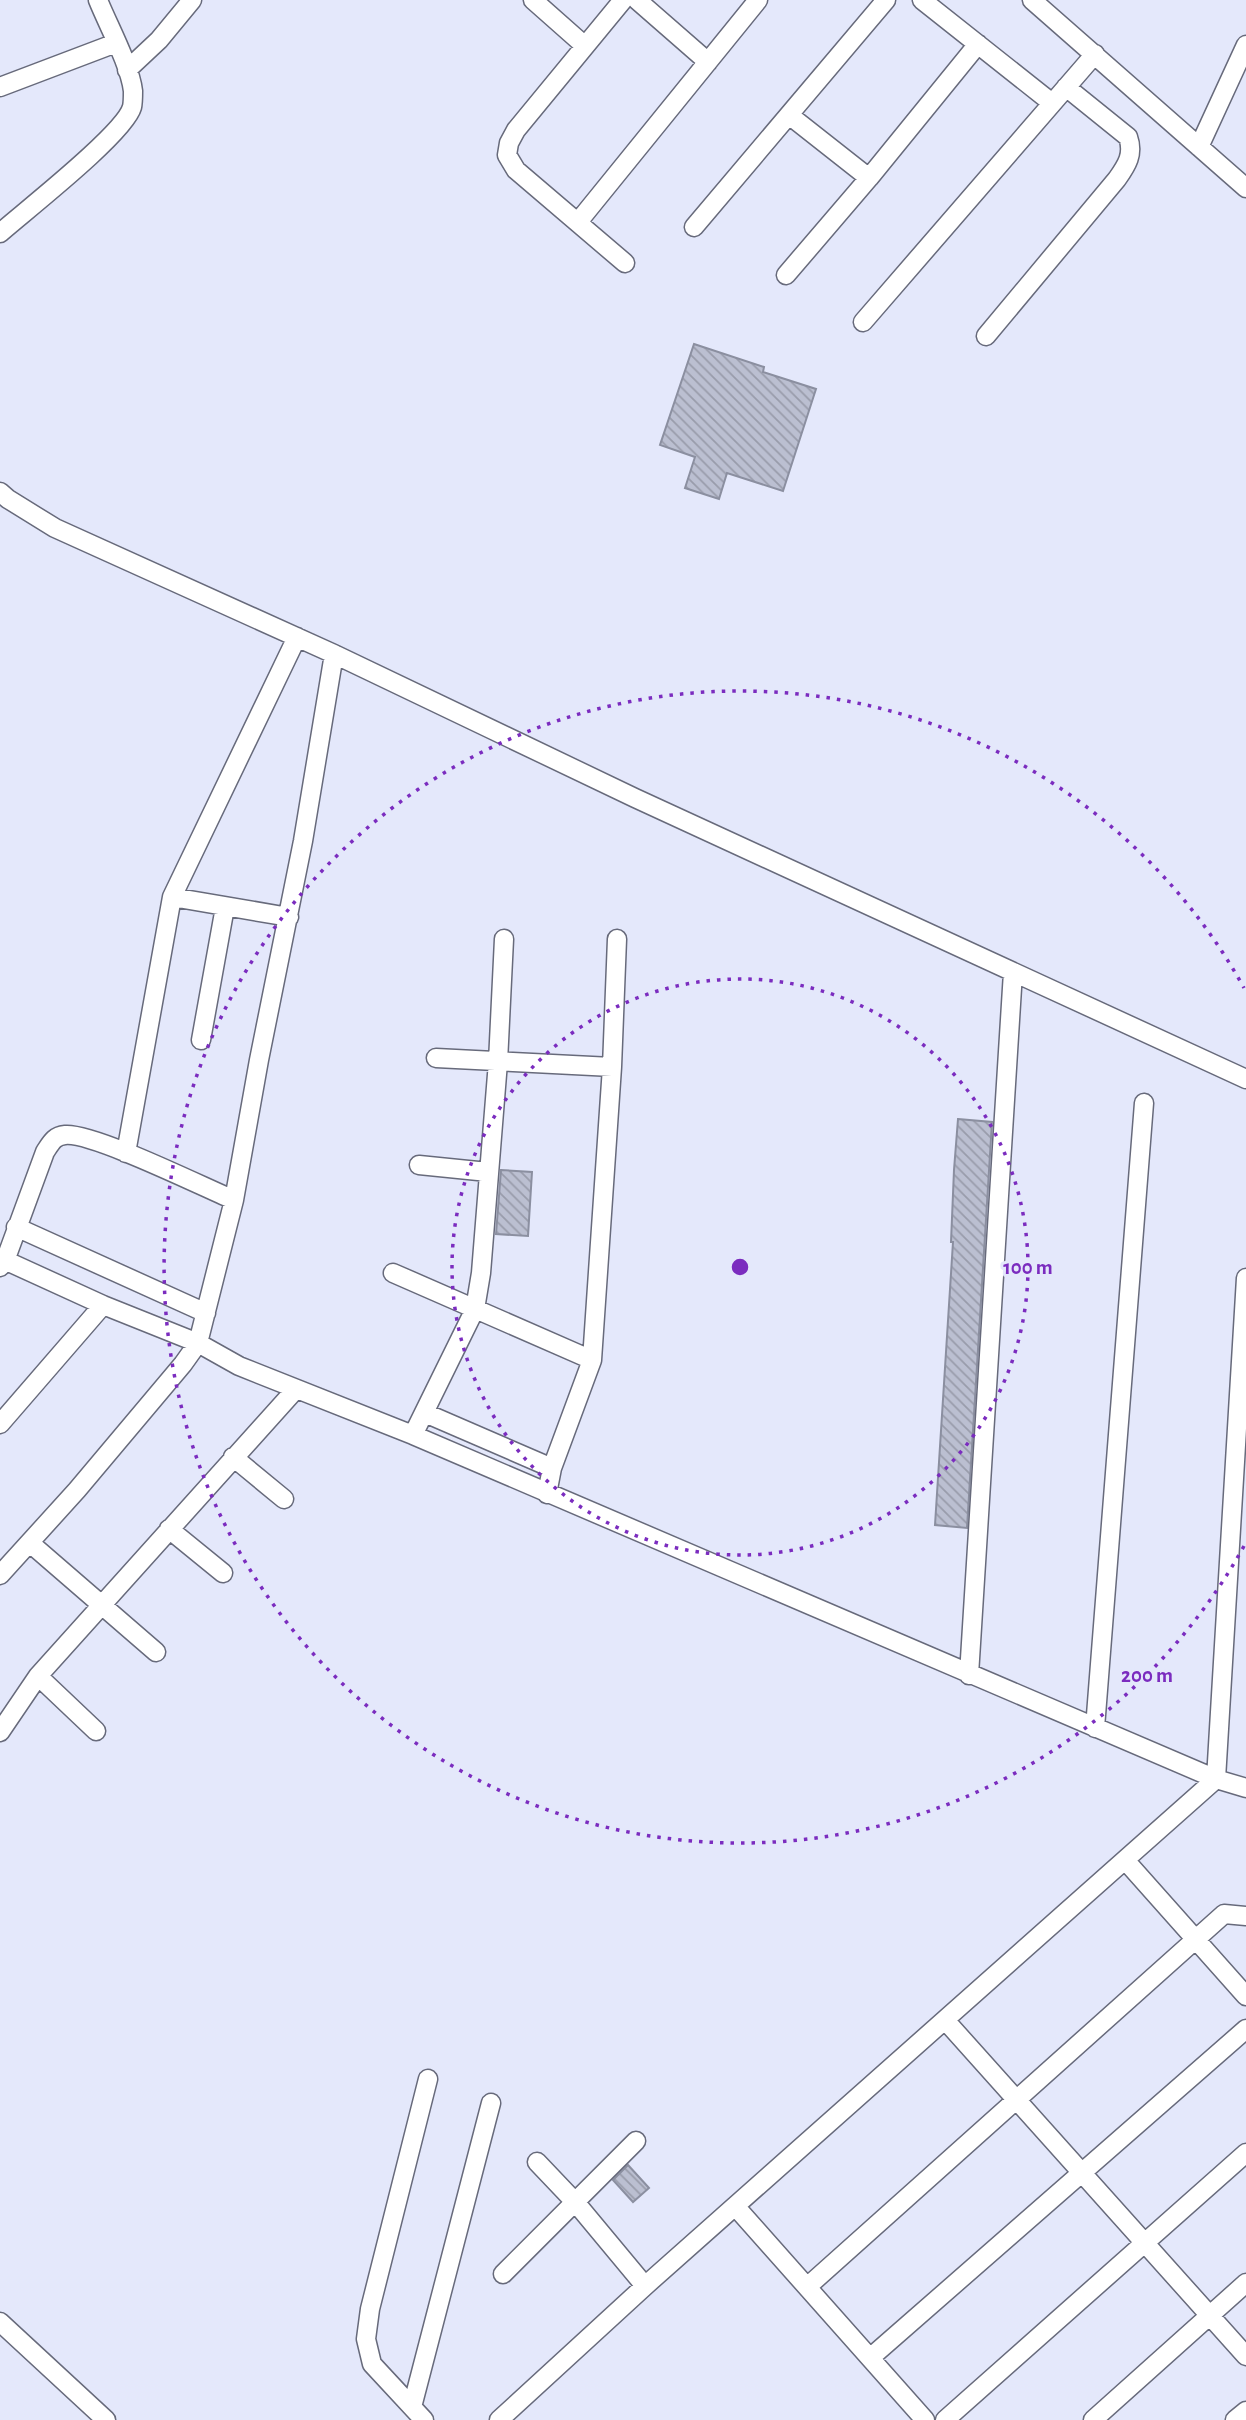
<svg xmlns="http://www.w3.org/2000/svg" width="1246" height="2420" font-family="'Alegreya Sans',sans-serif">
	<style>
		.building { fill: url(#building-back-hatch); stroke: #8b8fa0; stroke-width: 2 }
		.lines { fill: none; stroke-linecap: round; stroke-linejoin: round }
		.minor-casing { stroke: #676a7b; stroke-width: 21 }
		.minor { stroke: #fff; stroke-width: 18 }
		.ring { fill: none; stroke: #7b2cbf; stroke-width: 3.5; stroke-dasharray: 3.5 7 }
		.centre { fill: #7b2cbf; stroke: #e4e8fb; stroke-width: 3.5 }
		.ring-label { font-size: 21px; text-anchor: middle; font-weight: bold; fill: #7b2cbf; stroke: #e4e8fb; stroke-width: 6; stroke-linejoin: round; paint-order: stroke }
	</style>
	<defs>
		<pattern id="building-back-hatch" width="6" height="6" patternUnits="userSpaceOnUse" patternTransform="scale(1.75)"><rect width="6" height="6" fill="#bbbfd1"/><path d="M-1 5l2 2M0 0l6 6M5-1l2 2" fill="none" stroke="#999cab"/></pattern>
	</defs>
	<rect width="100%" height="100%" fill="#e4e8fb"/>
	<!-- building -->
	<path class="building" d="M694,344l70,23 -1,5 53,17 -33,102 -56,-18 -8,26 -34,-11 10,-31 -35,-12z
		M958,1119l34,3 -25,406 -32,-3 18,-283h-2l3,-72z
		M501,1170l31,2 -4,64 -32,-2z
		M628,2165l21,23 -16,14 -20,-22z"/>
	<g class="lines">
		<!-- minor casing -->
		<g class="minor-casing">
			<path id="minor" d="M533,0l52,46
				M623,0l-107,130 -7,13 -2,12 9,15 109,93
				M637,0l71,62
				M922,0l130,103
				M1032,0l214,188
				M127,70l32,-30 33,-40
				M0,87l116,-44
				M789,115l80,63
				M1199,147l47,-102
				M578,222l180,-222
				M694,227l192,-227
				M0,233c25,-22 125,-100 132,-126 1,-4 1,-12 1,-16 -3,-26 -25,-66 -35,-91
				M786,275l83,-97 109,-134
				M863,322l232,-268
				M986,336l131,-157c10,-14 17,-25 11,-42l-62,-50
				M0,492l8,7 47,29 279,126 301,144 611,281
				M172,897l117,20
				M201,1040l24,-133
				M436,1058l176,9
				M126,1153l46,-256 125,-260
				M419,1165l69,7
				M16,1227l190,86
				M0,1258l103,47 95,38 41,23 174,69 803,344 30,9
				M0,1267l5,-6 40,-109c6,-9 9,-16 20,-17 27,-3 138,52 169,65
				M393,1273l199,87
				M425,1413l127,55
				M0,1424l103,-119
				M413,1435l62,-126 6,-36 17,-211 6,-123
				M233,1457l51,42
				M547,1494l5,-26 40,-108 20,-293 5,-128
				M169,1529l54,44
				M30,1543l126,109
				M0,1575l77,-85 106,-126 15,-21 36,-143 25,-140 44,-219 31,-187
				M969,1675l44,-703
				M38,1676l58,55
				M1095,1728l49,-625
				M0,1732l38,-56 258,-287
				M1125,1860l121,136
				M945,2020l301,336
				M537,2162l39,41 69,83
				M735,2206l190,214
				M503,2274l133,-133
				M807,2287l417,-373 22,2
				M0,2322l106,98
				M870,2358l376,-329
				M412,2407l79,-304
				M424,2420l-52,-56 -6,-25 4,-30 58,-230
				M499,2420l146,-134 571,-507 30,-501
				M945,2420l301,-267
				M1093,2420l153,-137
				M1235,2420l11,-9"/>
		</g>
		<!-- minor -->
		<use href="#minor" class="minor"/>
	</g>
	<!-- distance rings -->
	<g class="ring">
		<circle cx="740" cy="1267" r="288"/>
		<path d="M1244 1546A576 576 0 1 1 1244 988"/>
	</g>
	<circle cx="740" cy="1267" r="10" class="centre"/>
	<g class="ring-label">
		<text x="1028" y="1274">100 m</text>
		<text x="1147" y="1682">200 m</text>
	</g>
</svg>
